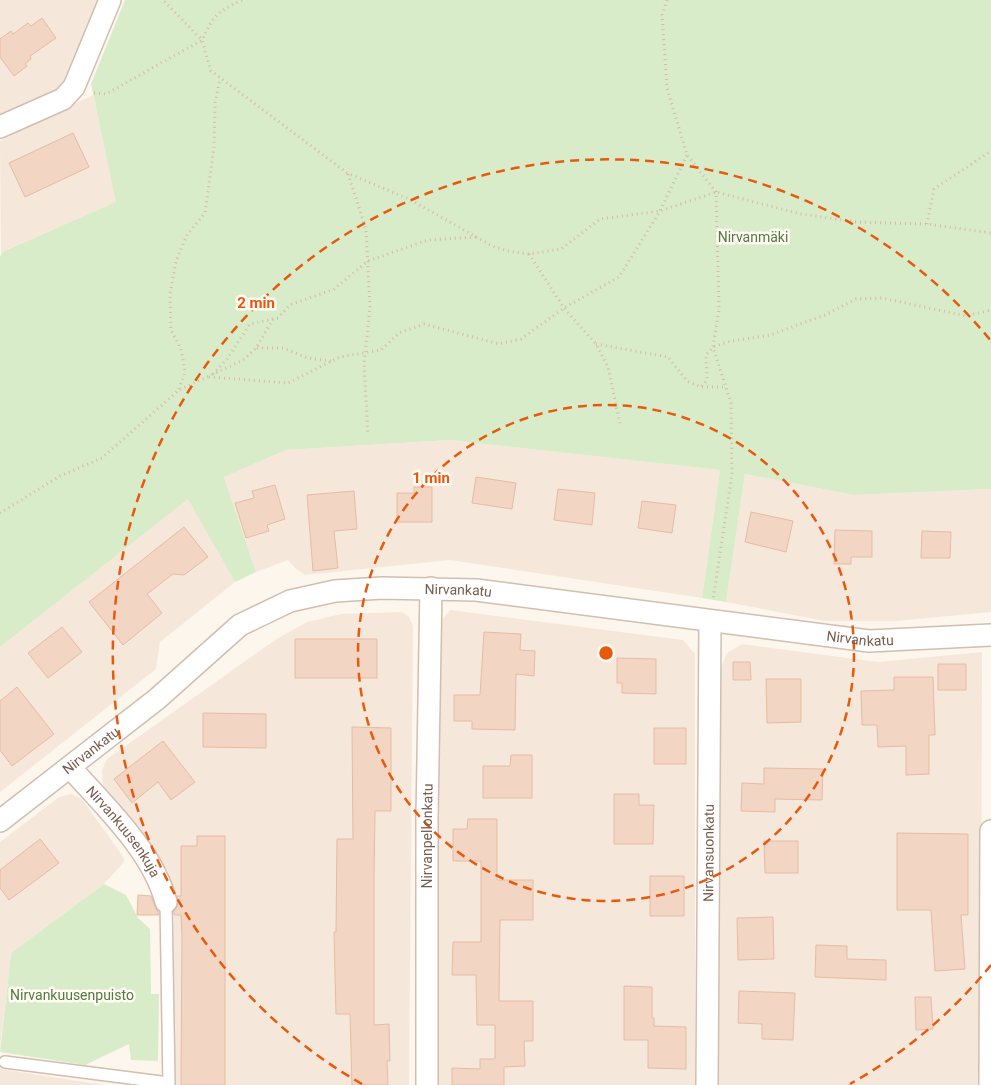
<svg xmlns="http://www.w3.org/2000/svg" width="991" height="1085" font-family="Roboto,sans-serif">
	<style>
		.residential { fill: #f5e8da }
		.green { fill: #d8ecc9 }
		.building { fill: #f3d5c3; stroke: #e6bba3 }
		.lines { fill: none; stroke-linecap: round; stroke-linejoin: round }
		.service-casing { stroke: #d1beb0; stroke-width: 14 }
		.minor-casing { stroke: #d1beb0; stroke-width: 24 }
		.path { stroke: #d9b8a5; stroke-width: 3; stroke-dasharray: 1 4; stroke-linecap: butt }
		.service { stroke: #fff; stroke-width: 11 }
		.minor { stroke: #fff; stroke-width: 21 }
		.ring { fill: none; stroke: #e8590c; stroke-width: 2.5; stroke-dasharray: 9 6 }
		.labels { text-anchor: middle; stroke-width: 5; stroke-linejoin: round; paint-order: stroke }
		.park-label { font-size: 14px; fill: #537a41; stroke: #fffaf3 }
		.street-label { font-size: 14px; fill: #7a5c4d; stroke: #fffaf3 }
		.centre { fill: #e8590c; stroke: #fffaf3; stroke-width: 2.5 }
		.ring-label { font-size: 15px; text-anchor: middle; font-weight: bold; fill: #e8590c; stroke: #fffaf3; stroke-width: 5; stroke-linejoin: round; paint-order: stroke }
	</style>
	<rect width="100%" height="100%" fill="#fdf6ec"/>
	<!-- residential -->
	<path class="residential" d="M0,0h104l-43,90 -61,29z
		M93,95l24,107 -116,50 -1,-111z
		M450,440l270,30 -18,128 -252,-38 -145,15 -10,-7 -7,-8 -32,12 -32,-95 62,-27z
		M745,474l109,21 137,-6v123l-95,9h-71l-99,-19z
		M188,498l47,84 -75,60 -4,27 -156,123v-145z
		M450,610l233,30 12,14v431h-259l5,-464z
		M402,612l7,5 4,9 -4,459h-236l1,-175 -5,-38 -66,-87 -1,-15 5,-11 168,-119 32,-18 34,-8z
		M742,644l136,18 104,-10 -1,433h-264l2,-413 8,-19z
		M71,794l11,5 42,59v4l-20,22 -93,69 -11,94v-205l59,-45z
		M0,1069l104,16h-104z"/>
	<!-- green -->
	<path class="green" d="M125,0h866v489l-137,6 -109,-21 -19,128 -24,-4 18,-128 -270,-30 -164,10 -62,27 32,95 -21,10 -47,-83 -188,148v-390l2,-5 114,-50 -25,-118z
		M104,884l22,11 12,23 12,11 1,65h8l-1,67 -27,-1 -2,-16 -44,21 -85,-13 11,-99z"/>
	<!-- building -->
	<path class="building" d="M42,18l14,20 -26,18 1,3 -6,5 2,2 -13,10 -14,-19v-18l11,-8 2,3 15,-11 3,3z
		M73,133l16,34 -64,30 -16,-34z
		M476,477l40,6 -4,26 -40,-6z
		M275,485l10,34 -18,6 2,6 -23,7 -11,-35 19,-5 -2,-7z
		M414,487h18v35h-35v-29h17z
		M558,489l37,4 -3,32 -38,-5z
		M354,491l3,38 -23,2 4,37 -25,3 -6,-76z
		M642,501l34,4 -4,28 -34,-5z
		M751,512l42,9 -7,31 -41,-10z
		M184,527l24,30 -24,18 -11,-1 -26,20 15,19 -39,32 -34,-43z
		M835,530l37,1v26h-21v7h-17z
		M922,531l29,1 -1,26h-29z
		M62,627l20,25 -34,26 -20,-25z
		M484,632l37,2 -1,16 15,1 -1,25 -18,-2 -1,56 -43,-1v-8h-18v-26h26z
		M295,639h82v39h-82z
		M617,658l39,1v35l-34,-1v-10h-5z
		M733,662h17l1,18h-18z
		M938,664h28v26h-28z
		M894,677h39l2,58h-6v39l-23,1v-29l-28,1 -1,-22h-15l-1,-34 33,-1z
		M766,679h35v43l-34,1z
		M17,687l37,47 -42,32 -12,-16v-49z
		M203,713l63,1v34l-63,-1z
		M352,727l39,1v83h-16l-1,65v149l15,-1 1,37h-3l1,24h-36l-2,-71h-14l-2,-82h2l1,-93h16z
		M654,728h32v36h-32z
		M163,741l32,41 -24,18 -13,-18 -26,21 -18,-24z
		M511,755h21v43h-49v-32h27z
		M764,768l59,1 -1,31 -47,-1v13l-34,-1 1,-28 22,1z
		M614,794h25v11h15l-1,39h-39z
		M468,819h29v61h36v40h-33l-1,81h34v40h-9l1,25 -21,1v18h-52v-17l28,1v-10h15v-34h-18l-1,-50h-24l1,-33h28v-81h-28v-32h14z
		M897,833l71,1v81h-7l4,54 -30,2 -4,-61h-34z
		M197,836h28v249h-44l1,-150 -1,-20h-7v-4l4,-6 -1,-9h4v-50h16z
		M40,839l19,24 -50,37 -9,-12v-18z
		M764,841h34v32h-33z
		M650,876h34v40h-34z
		M138,895l13,1 8,19h-22z
		M773,917l1,42 -36,1 -1,-42z
		M816,945l31,1v13l39,1v20l-71,-3z
		M624,986l28,1v31h2v8l32,1v42l-38,-1v-28h-24z
		M739,991l56,2 -2,47 -31,-1v-15l-24,-1z
		M915,997h16l2,32 -17,1z"/>
	<g class="lines">
		<!-- service casing -->
		<g class="service-casing">
			<path id="service" d="M166,902l3,183
				M5,1062l164,21"/>
		</g>
		<!-- minor casing -->
		<g class="minor-casing">
			<g id="minor">
				<path d="M0,127l63,-28 11,-12 36,-87"/>
				<path id="s1" d="M70,767c34,39 83,84 96,135"/>
				<path id="s2" d="M0,821l157,-122 83,-74 50,-24 45,-10 47,-3 94,2 393,51 122,-6"/>
				<path id="s3" d="M427,1085v-268l4,-229"/>
				<path id="s4" d="M707,1085l3,-464"/>
				<path d="M990,1085l1,-254"/>
			</g>
		</g>
		<!-- path -->
		<path class="path" d="M242,0c-25,12 -28,15 -40,40l9,31 136,102 64,27 81,46 16,5 21,3 32,-5 39,-30 60,-8 56,-19 85,22 55,8 71,2 64,9
			M667,0l-5,14 5,74 20,67 29,37 3,117 -6,38 18,56 1,71 -19,126
			M94,93l12,1 96,-54 -39,-40
			M348,174l18,55 4,78 -6,57 4,71
			M927,224l7,-35 57,-38
			M529,254l35,54 32,36 12,23 12,57
			M596,344l72,13 19,24 14,6 6,-7 -1,-25 7,-8 14,-5 43,-7 55,-20 31,-16 26,-1 84,18 25,-6
			M257,348h26l25,10 23,3
			M213,374l14,-15 23,-35 28,-6 12,-13 44,-16 34,-28 60,-21 48,-3
			M209,377l79,6 52,-26 41,-7 18,-17 25,-9 75,20 22,-5 43,-31 55,-31 41,-66 27,-56
			M702,387h24
			M179,389l6,-17 -4,-23 -10,-19 -1,-36 6,-33 11,-26 18,-22 9,-66 1,-44 5,-24
			M0,513l60,-37 42,-18 77,-68 64,-30 13,-12 17,-29"/>
		<!-- service -->
		<use href="#service" class="service"/>
		<!-- minor -->
		<use href="#minor" class="minor"/>
	</g>
	<!-- distance rings -->
	<g class="ring">
		<circle cx="606" cy="653" r="248"/>
		<path d="M991 965A495 495 0 0 1 850 1084M362 1084A495 495 0 1 1 991 341"/>
	</g>
	<g class="labels">
		<!-- park labels -->
		<g class="park-label">
			<text x="753" y="242">Nirvanmäki</text>
			<text x="72" y="1000">Nirvankuusenpuisto</text>
		</g>
		<!-- street labels -->
		<g class="street-label">
			<text dy="5" stroke="none"><textPath href="#s2" startOffset="535">Nirvankatu</textPath></text>
			<text dy="5" stroke="none"><textPath href="#s2" startOffset="940">Nirvankatu</textPath></text>
			<text dy="5" stroke="none"><textPath href="#s2" startOffset="115">Nirvankatu</textPath></text>
			<text dy="5" stroke="none"><textPath href="#s1" startOffset="84">Nirvankuusenkuja</textPath></text>
			<text dy="5" stroke="none"><textPath href="#s3" startOffset="249">Nirvanpellonkatu</textPath></text>
			<text dy="5" stroke="none"><textPath href="#s4" startOffset="232">Nirvansuonkatu</textPath></text>
		</g>
	</g>
	<circle cx="606" cy="653" r="8" class="centre"/>
	<g class="ring-label">
		<text x="256" y="308">2 min</text>
		<text x="431" y="483">1 min</text>
	</g>
</svg>
